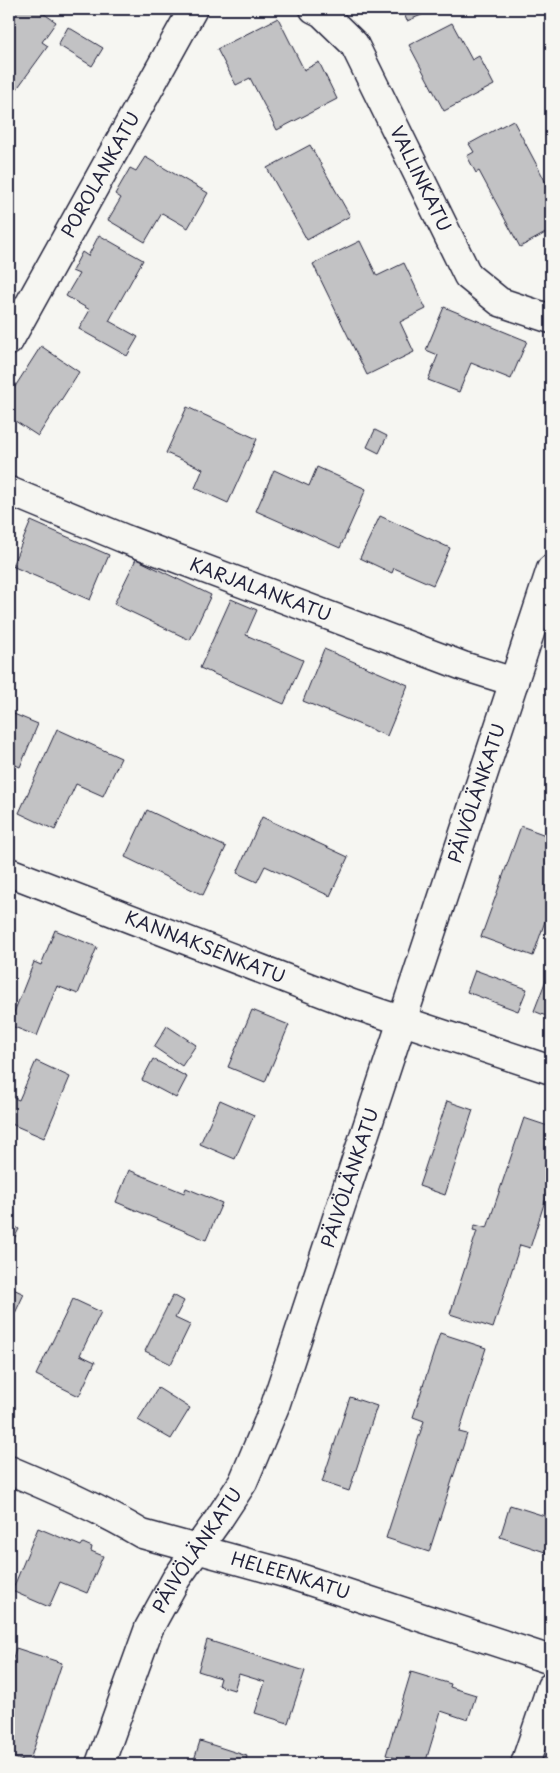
<svg xmlns="http://www.w3.org/2000/svg" width="560" height="1773" font-family="'Playpen Sans',sans-serif">
	<style>
		.building { fill: #c2c2c4; stroke: #22223b }
		.lines { fill: none; stroke-linecap: round; stroke-linejoin: round }
		.minor-casing { stroke: #22223b; stroke-width: 31 }
		.minor { stroke: #f6f6f2; stroke-width: 28 }
		.labels { text-anchor: middle; stroke-width: 4; stroke-linejoin: round; paint-order: stroke }
		.street-label { font-size: 18px; fill: #22223b; stroke: #f6f6f2 }
	</style>
	<rect width="100%" height="100%" fill="#f6f6f2"/>
	<filter id="ink" filterUnits="userSpaceOnUse"><feTurbulence type="fractalNoise" baseFrequency=".02" numOctaves="2"/><feDisplacementMap in="SourceGraphic" scale="10" xChannelSelector="R" yChannelSelector="G"/><feConvolveMatrix kernelMatrix="1 2 1 2 8 2 1 2 1" color-interpolation-filters="sRGB"/></filter>
	<g filter="url(#ink)">
		<!-- building -->
		<path class="building" d="M12,9h25l19,13 -14,20 6,4 -37,51 -2,-2v-82z
			M402,9h34l-29,12z
			M278,18l26,52 15,-8 18,37 -60,31 -27,-52 -14,7 -19,-36z
			M452,23l20,37 7,-4 15,29 -50,26 -35,-66z
			M68,27l35,21 -11,18 -34,-21z
			M513,120l38,72v38l-31,17 -41,-76 -3,2 -9,-17 7,-4 -5,-8z
			M310,145l40,71 -43,24 -40,-72z
			M145,157l63,36 -20,35 -26,-15 -17,29 -37,-22 13,-22 -6,-4 15,-26 6,3z
			M99,235l44,25 -34,61 29,16 -11,19 -48,-27 11,-19 -24,-14 13,-22 -7,-3 10,-19 6,4z
			M360,241l17,35 27,-13 22,46 -26,13 14,30 -47,23 -54,-111z
			M444,307l83,34 -16,38 -40,-16 -12,29 -31,-12 10,-25 -12,-5z
			M41,346l38,26 -41,64 -29,-19v-21z
			M187,407l70,32 -29,64 -33,-15 8,-19 -37,-16z
			M375,430l12,6 -8,17 -12,-6z
			M317,467l49,22 -26,59 -84,-37 18,-41 35,16z
			M380,516l70,32 -17,37 -39,-17 -2,5 -32,-15z
			M31,521l78,34 -19,45 -78,-34z
			M136,559l75,36 -21,45 -76,-36z
			M231,599l26,11 -11,25 57,25 -19,44 -84,-36z
			M324,649l84,36 -21,51 -84,-35z
			M9,712l29,12 -18,43 -11,-5z
			M57,729l64,29 -18,38 -27,-12 -21,46 -36,-17z
			M147,810l79,37 -23,48 -78,-38z
			M262,817l86,40 -18,39 -65,-30 -8,16 -20,-9z
			M521,826l30,11v67l-18,52 -52,-19z
			M55,930l42,17 -19,47 -21,-8 -20,50 -28,-11 25,-63 7,3z
			M551,967v51l-17,-7z
			M475,970l52,19 -9,22 -51,-19z
			M252,1010l37,15 -24,57 -37,-15z
			M167,1026l29,19 -14,21 -28,-19z
			M153,1059l34,18 -11,21 -34,-18z
			M36,1061l34,16 -26,61 -35,-15v-27l10,4z
			M220,1100l34,15 -19,44 -35,-15z
			M447,1101l26,9 -28,85 -26,-9z
			M524,1118l27,9v55l-21,66 -10,-3 -27,83 -43,-14 27,-83 -4,-1 2,-5 12,3z
			M129,1170l55,23 2,-5 36,15 -16,37 -90,-38z
			M9,1223l10,6 -10,19z
			M9,1287l15,7 -15,32z
			M173,1295l11,6 -9,17 15,7 -19,39 -26,-13z
			M73,1299l28,13 -21,43 15,7 -16,34 -43,-21z
			M440,1333l46,15 -27,84 8,2 -38,118 -43,-14 38,-117 -11,-4z
			M158,1388l32,20 -19,31 -33,-19z
			M350,1397l27,9 -28,85 -27,-9z
			M510,1505l41,13v36l-51,-17z
			M38,1528l43,18 2,-3 9,4 -1,4 12,5 -16,37 -27,-11 -11,25 -37,-16z
			M207,1640l98,31 -17,52 -33,-10 10,-31 -26,-8 -5,16 -16,-5 2,-7 -22,-7z
			M16,1648l46,15 -33,100 -20,-7v-85z
			M411,1672l40,12 -1,3 26,8 -8,25 -27,-9 -16,53h-9l-30,-9z
			M200,1741l47,15 -2,8h-36l-15,-4z"/>
		<g class="lines">
			<!-- minor casing -->
			<g class="minor-casing">
				<g id="minor">
					<path id="s1" d="M314,9l8,4 32,31 114,232 32,26 51,17"/>
					<path id="s2" d="M9,341l184,-332"/>
					<path id="s3" d="M9,491l116,48 338,127 51,16"/>
					<path id="s4" d="M9,872l343,132 199,66"/>
					<path id="s5" d="M9,1470c45,19 91,39 133,64l146,40 263,86"/>
					<path id="s6" d="M100,1764l49,-136 27,-49 42,-59 25,-38 32,-76 276,-837"/>
					<path d="M525,1764l26,-77"/>
				</g>
			</g>
			<!-- minor -->
			<use href="#minor" class="minor"/>
		</g>
	</g>
	<g class="labels">
		<!-- street labels -->
		<g class="street-label">
			<text dy="6" stroke="none"><textPath href="#s2" startOffset="190">POROLANKATU</textPath></text>
			<text dy="6" stroke="none"><textPath href="#s1" startOffset="204">VALLINKATU</textPath></text>
			<text dy="6" stroke="none"><textPath href="#s3" startOffset="270">KARJALANKATU</textPath></text>
			<text dy="6" stroke="none"><textPath href="#s6" startOffset="1046">PÄIVÖLÄNKATU</textPath></text>
			<text dy="6" stroke="none"><textPath href="#s4" startOffset="210">KANNAKSENKATU</textPath></text>
			<text dy="6" stroke="none"><textPath href="#s6" startOffset="641">PÄIVÖLÄNKATU</textPath></text>
			<text dy="6" stroke="none"><textPath href="#s6" startOffset="236">PÄIVÖLÄNKATU</textPath></text>
			<text dy="6" stroke="none"><textPath href="#s5" startOffset="302">HELEENKATU</textPath></text>
		</g>
	</g>
	<!-- margin -->
	<rect width="560" height="1773" fill="none" stroke="#f6f6f2" stroke-width="30"/>
	<rect x="15" y="15" width="530" height="1743" fill="none" stroke="#22223b" stroke-width="2" filter="url(#ink)"/>
</svg>
